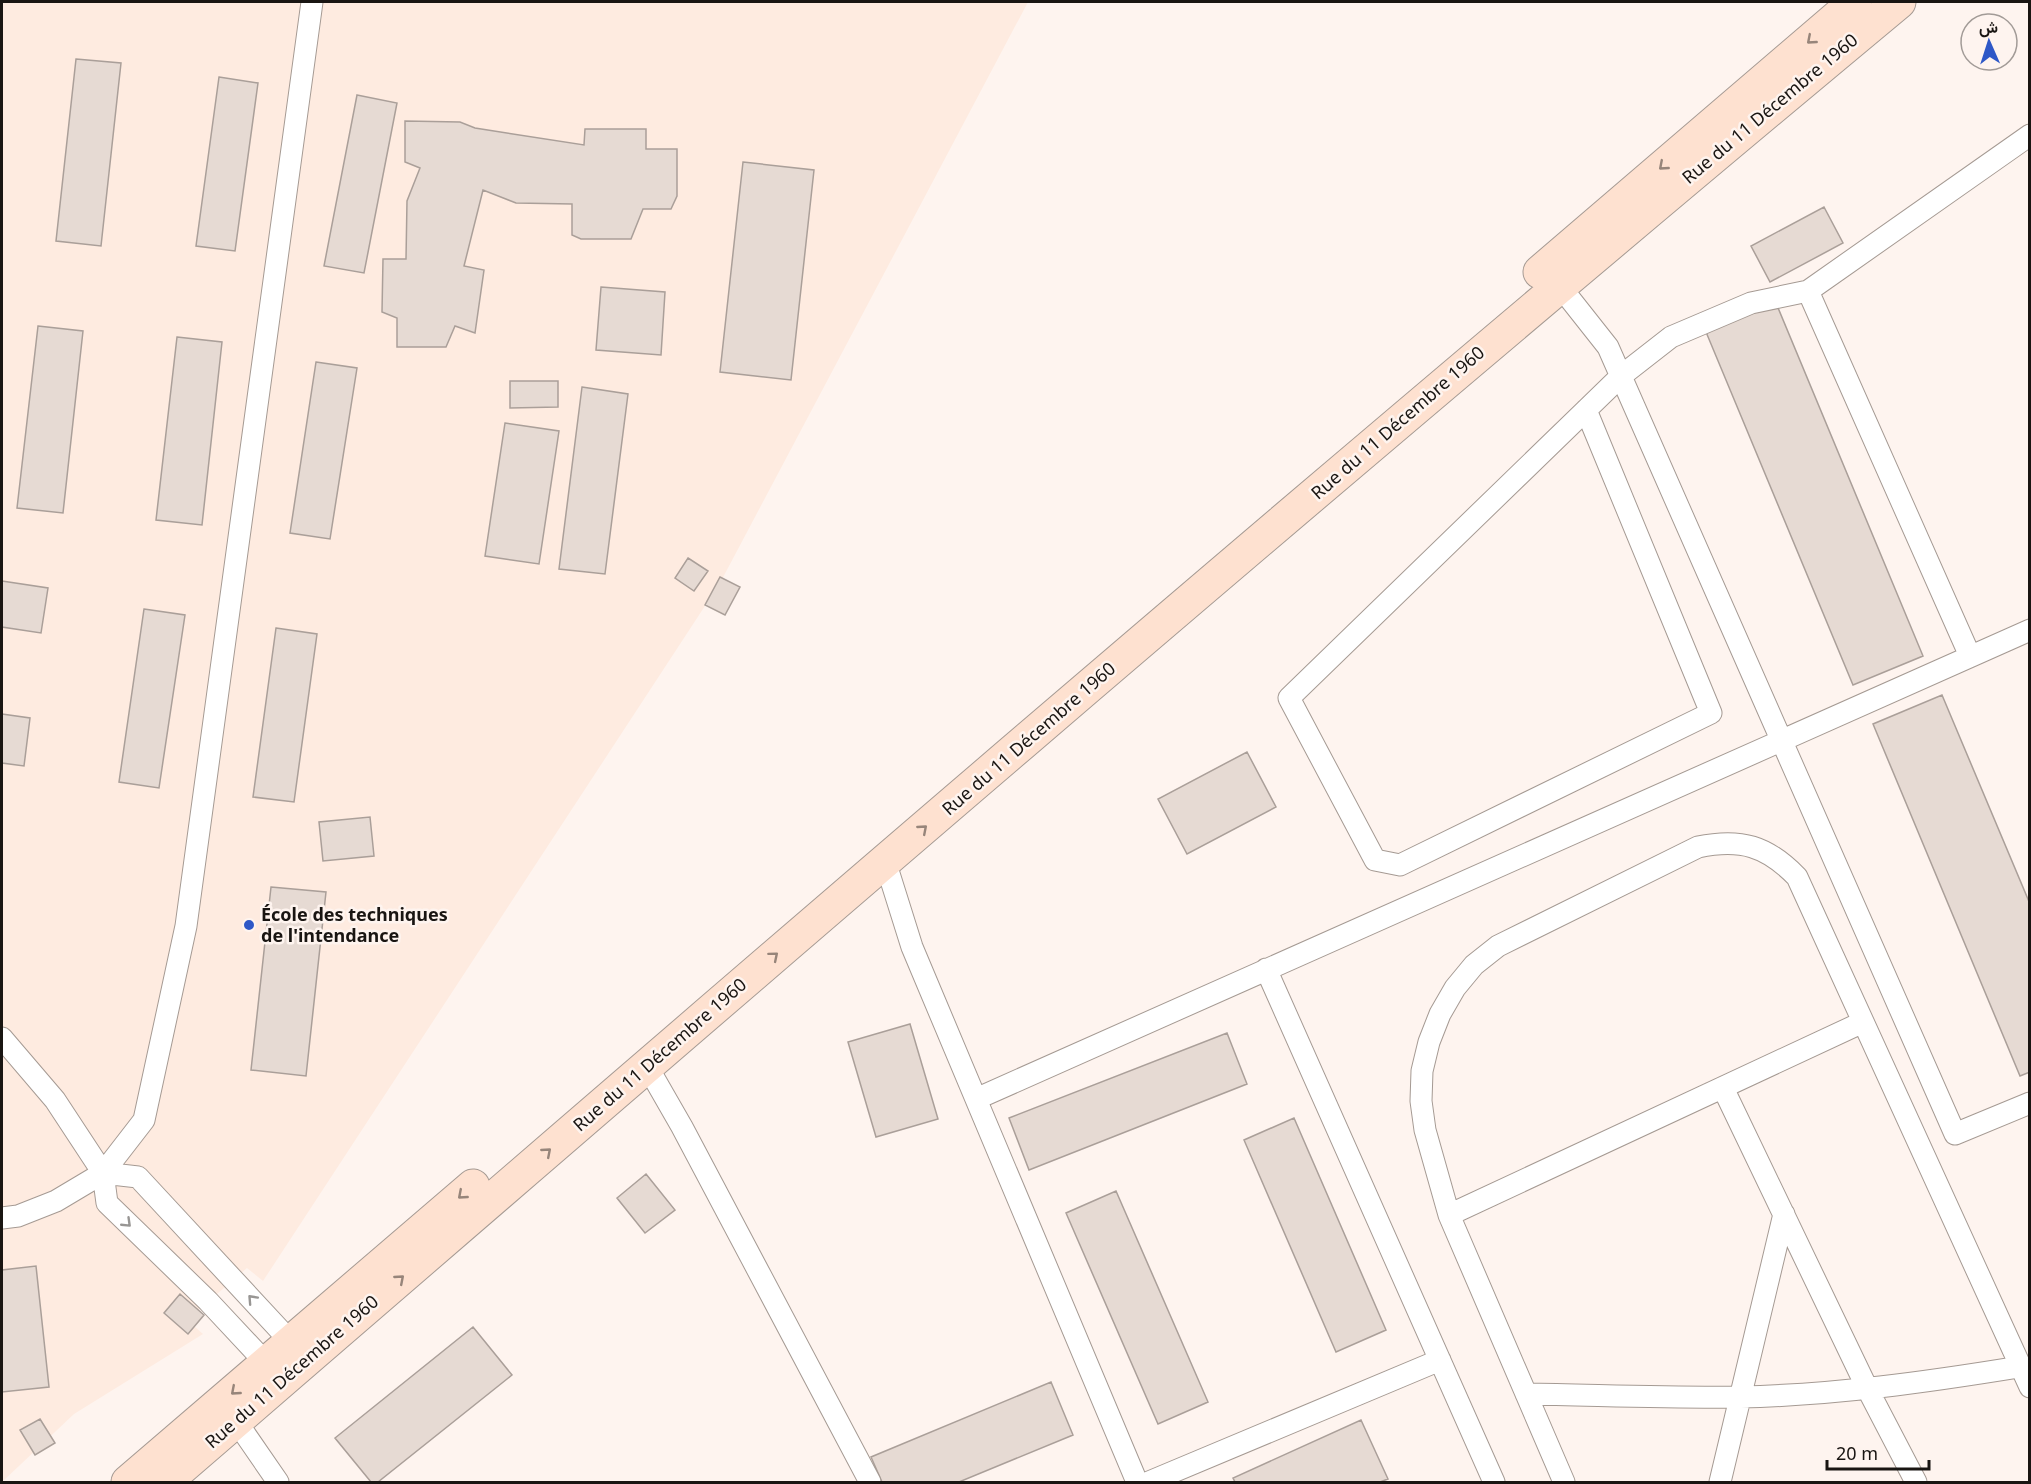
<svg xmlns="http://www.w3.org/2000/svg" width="2031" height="1484" font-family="'Noto Sans',Vazirmatn,sans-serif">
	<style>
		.built { fill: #feebe0 }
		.building { fill: #e6dad3; stroke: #aa9f99; stroke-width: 1.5 }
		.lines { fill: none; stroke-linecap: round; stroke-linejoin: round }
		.lane-casing { stroke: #a59a93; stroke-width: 23 }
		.secondary-casing { stroke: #a59a93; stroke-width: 35 }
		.lane { stroke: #fff; stroke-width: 21 }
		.secondary { stroke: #fee1d0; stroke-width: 33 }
		.oneway { stroke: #97857a }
		.oneway2 { stroke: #989694 }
		.poi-dot { fill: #2e58c7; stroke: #fef4ef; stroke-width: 2 }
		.labels { text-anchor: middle; stroke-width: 5; stroke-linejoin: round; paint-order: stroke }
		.street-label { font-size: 18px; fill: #191512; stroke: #fef4ef }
		.poi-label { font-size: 18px; font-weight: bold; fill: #191512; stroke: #fef4ef; text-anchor: start }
	</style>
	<rect width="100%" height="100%" fill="#fef4ef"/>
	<!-- built -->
	<path class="built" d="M2,2h1026l-308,581 -457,698 -16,-13 -60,52 16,14 -129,80 -72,68z"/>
	<!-- building -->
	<path class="building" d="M76,59l45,4 -20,183 -45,-5z
		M219,77l39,6 -23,168 -39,-5z
		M357,95l40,8 -33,170 -40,-7z
		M405,121l55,1 15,6 109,17 1,-16h61v20h31v47l-6,13h-28l-12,30h-50l-9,-4v-31l-56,-1 -33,-13 -19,76 20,4 -9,63 -20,-7 -9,21h-49v-29l-15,-6 1,-53h23l1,-58 13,-33 -15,-6z
		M743,162l71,8 -23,210 -71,-8z
		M1824,207l19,36 -73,39 -19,-36z
		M601,287l64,5 -4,63 -65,-5z
		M1776,303l147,353 -70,29 -147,-353z
		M38,326l45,5 -20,182 -46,-5z
		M177,337l45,5 -20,183 -46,-5z
		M316,362l41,6 -27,171 -40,-6z
		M510,381h48v26l-48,1z
		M582,387l46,7 -23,180 -46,-5z
		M505,423l54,8 -20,133 -54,-8z
		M688,558l20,13 -14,20 -19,-13z
		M720,577l20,10 -15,28 -20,-10z
		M2,581l46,7 -7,45 -39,-6z
		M144,609l41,6 -26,173 -40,-6z
		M276,628l41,6 -23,168 -41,-5z
		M1942,695l88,209v168l-10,4 -147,-352z
		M2,714l28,4 -6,48 -22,-3z
		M1247,752l29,55 -89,47 -29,-55z
		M370,817l4,39 -51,5 -4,-39z
		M271,887l55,5 -20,184 -55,-6z
		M910,1024l28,95 -62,18 -28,-95z
		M1227,1033l20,51 -218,86 -20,-52z
		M1294,1118l92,212 -50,22 -92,-212z
		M646,1174l29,36 -30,23 -28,-35z
		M1116,1191l92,211 -50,22 -92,-211z
		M36,1266l13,121 -47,5v-122z
		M180,1294l24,21 -16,19 -24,-21z
		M473,1327l39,48 -134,107h-7l-36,-44z
		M1051,1382l22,53 -114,47h-77l-11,-25z
		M40,1419l15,24 -20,12 -15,-25z
		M1361,1420l27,59 -8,3h-145l-2,-4z"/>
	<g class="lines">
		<!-- lane casing -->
		<g class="lane-casing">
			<path id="lane" d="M1559,285l49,62 347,787 75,-31
				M1586,410l125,303 -311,152 -25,-5 -86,-162 297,-288 35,-34 50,-39 80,-34 57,-12
				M1970,656l-162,-365 222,-156
				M885,861l27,86 225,535
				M1266,969l228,513
				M2,1038l53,62 48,73 4,30 101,98 58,62
				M647,1066l35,61 188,355
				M1723,1088l144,300 49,94
				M976,1099l1054,-469
				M103,1173l35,4 153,165
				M1449,1215l414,-193
				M2,1218l16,-2 38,-15 47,-28 41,-53 42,-194 126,-924
				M1526,1394c72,1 144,4 215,3 93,-2 186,-15 278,-30
				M236,1421l42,61
				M1149,1482l291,-122
				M1564,1482l-115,-267 -24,-85 -4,-29 1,-30 7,-29 11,-28 15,-26 19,-23 24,-19 200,-99c43,-9 69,-1 99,30l233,510
				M1720,1482l64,-268"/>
		</g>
		<!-- secondary casing -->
		<g class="secondary-casing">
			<path id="secondary" d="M1540,272l315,-270
				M128,1482l345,-296
				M165,1482c575,-497 1150,-994 1734,-1480"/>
		</g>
		<!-- lane -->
		<use href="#lane" class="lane"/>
		<!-- secondary -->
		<use href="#secondary" class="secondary"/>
	</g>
	<!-- one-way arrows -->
	<defs><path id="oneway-chevron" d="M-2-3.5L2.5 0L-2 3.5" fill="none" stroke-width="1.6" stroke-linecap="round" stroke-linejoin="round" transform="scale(1.5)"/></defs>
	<g class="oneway">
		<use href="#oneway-chevron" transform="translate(1811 40) rotate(139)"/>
		<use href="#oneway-chevron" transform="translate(1663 166) rotate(139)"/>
		<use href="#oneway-chevron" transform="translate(923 829) rotate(-41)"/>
		<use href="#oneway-chevron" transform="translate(774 956) rotate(-40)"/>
		<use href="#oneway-chevron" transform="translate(547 1152) rotate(-41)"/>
		<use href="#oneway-chevron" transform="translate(462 1195) rotate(139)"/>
		<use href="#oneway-chevron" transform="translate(400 1279) rotate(-41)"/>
		<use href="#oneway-chevron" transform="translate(235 1391) rotate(139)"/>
	</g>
	<g class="oneway2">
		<use href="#oneway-chevron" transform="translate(127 1223) rotate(44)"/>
		<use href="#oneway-chevron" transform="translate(252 1299) rotate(-133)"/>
	</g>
	<!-- markers -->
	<circle class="poi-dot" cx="249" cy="925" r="6"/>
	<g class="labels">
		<!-- street labels -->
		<g class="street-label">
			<text transform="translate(1770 109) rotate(-40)" y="6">Rue du 11 Décembre 1960</text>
			<text transform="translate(1398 423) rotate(-41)" y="6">Rue du 11 Décembre 1960</text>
			<text transform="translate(1029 739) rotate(-41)" y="6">Rue du 11 Décembre 1960</text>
			<text transform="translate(660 1055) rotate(-41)" y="6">Rue du 11 Décembre 1960</text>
			<text transform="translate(292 1372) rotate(-41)" y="6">Rue du 11 Décembre 1960</text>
		</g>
		<!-- poi labels -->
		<g class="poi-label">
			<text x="261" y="921">École des techniques<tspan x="261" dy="21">de l'intendance</tspan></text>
		</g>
	</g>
	<!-- border -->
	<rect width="2031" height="1484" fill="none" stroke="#191512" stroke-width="6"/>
	<!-- north arrow -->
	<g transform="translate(1989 42) rotate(357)"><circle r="28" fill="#fef4ef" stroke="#a29b97" stroke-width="1.5"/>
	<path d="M0-4.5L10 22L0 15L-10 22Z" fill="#2e58c7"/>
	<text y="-9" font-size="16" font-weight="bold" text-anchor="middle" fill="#191512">ش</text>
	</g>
	<!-- scale -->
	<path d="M1827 1460v9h102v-9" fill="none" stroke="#191512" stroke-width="3"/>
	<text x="1836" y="1460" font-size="18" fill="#191512" stroke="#fef4ef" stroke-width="4.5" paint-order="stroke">20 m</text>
</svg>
